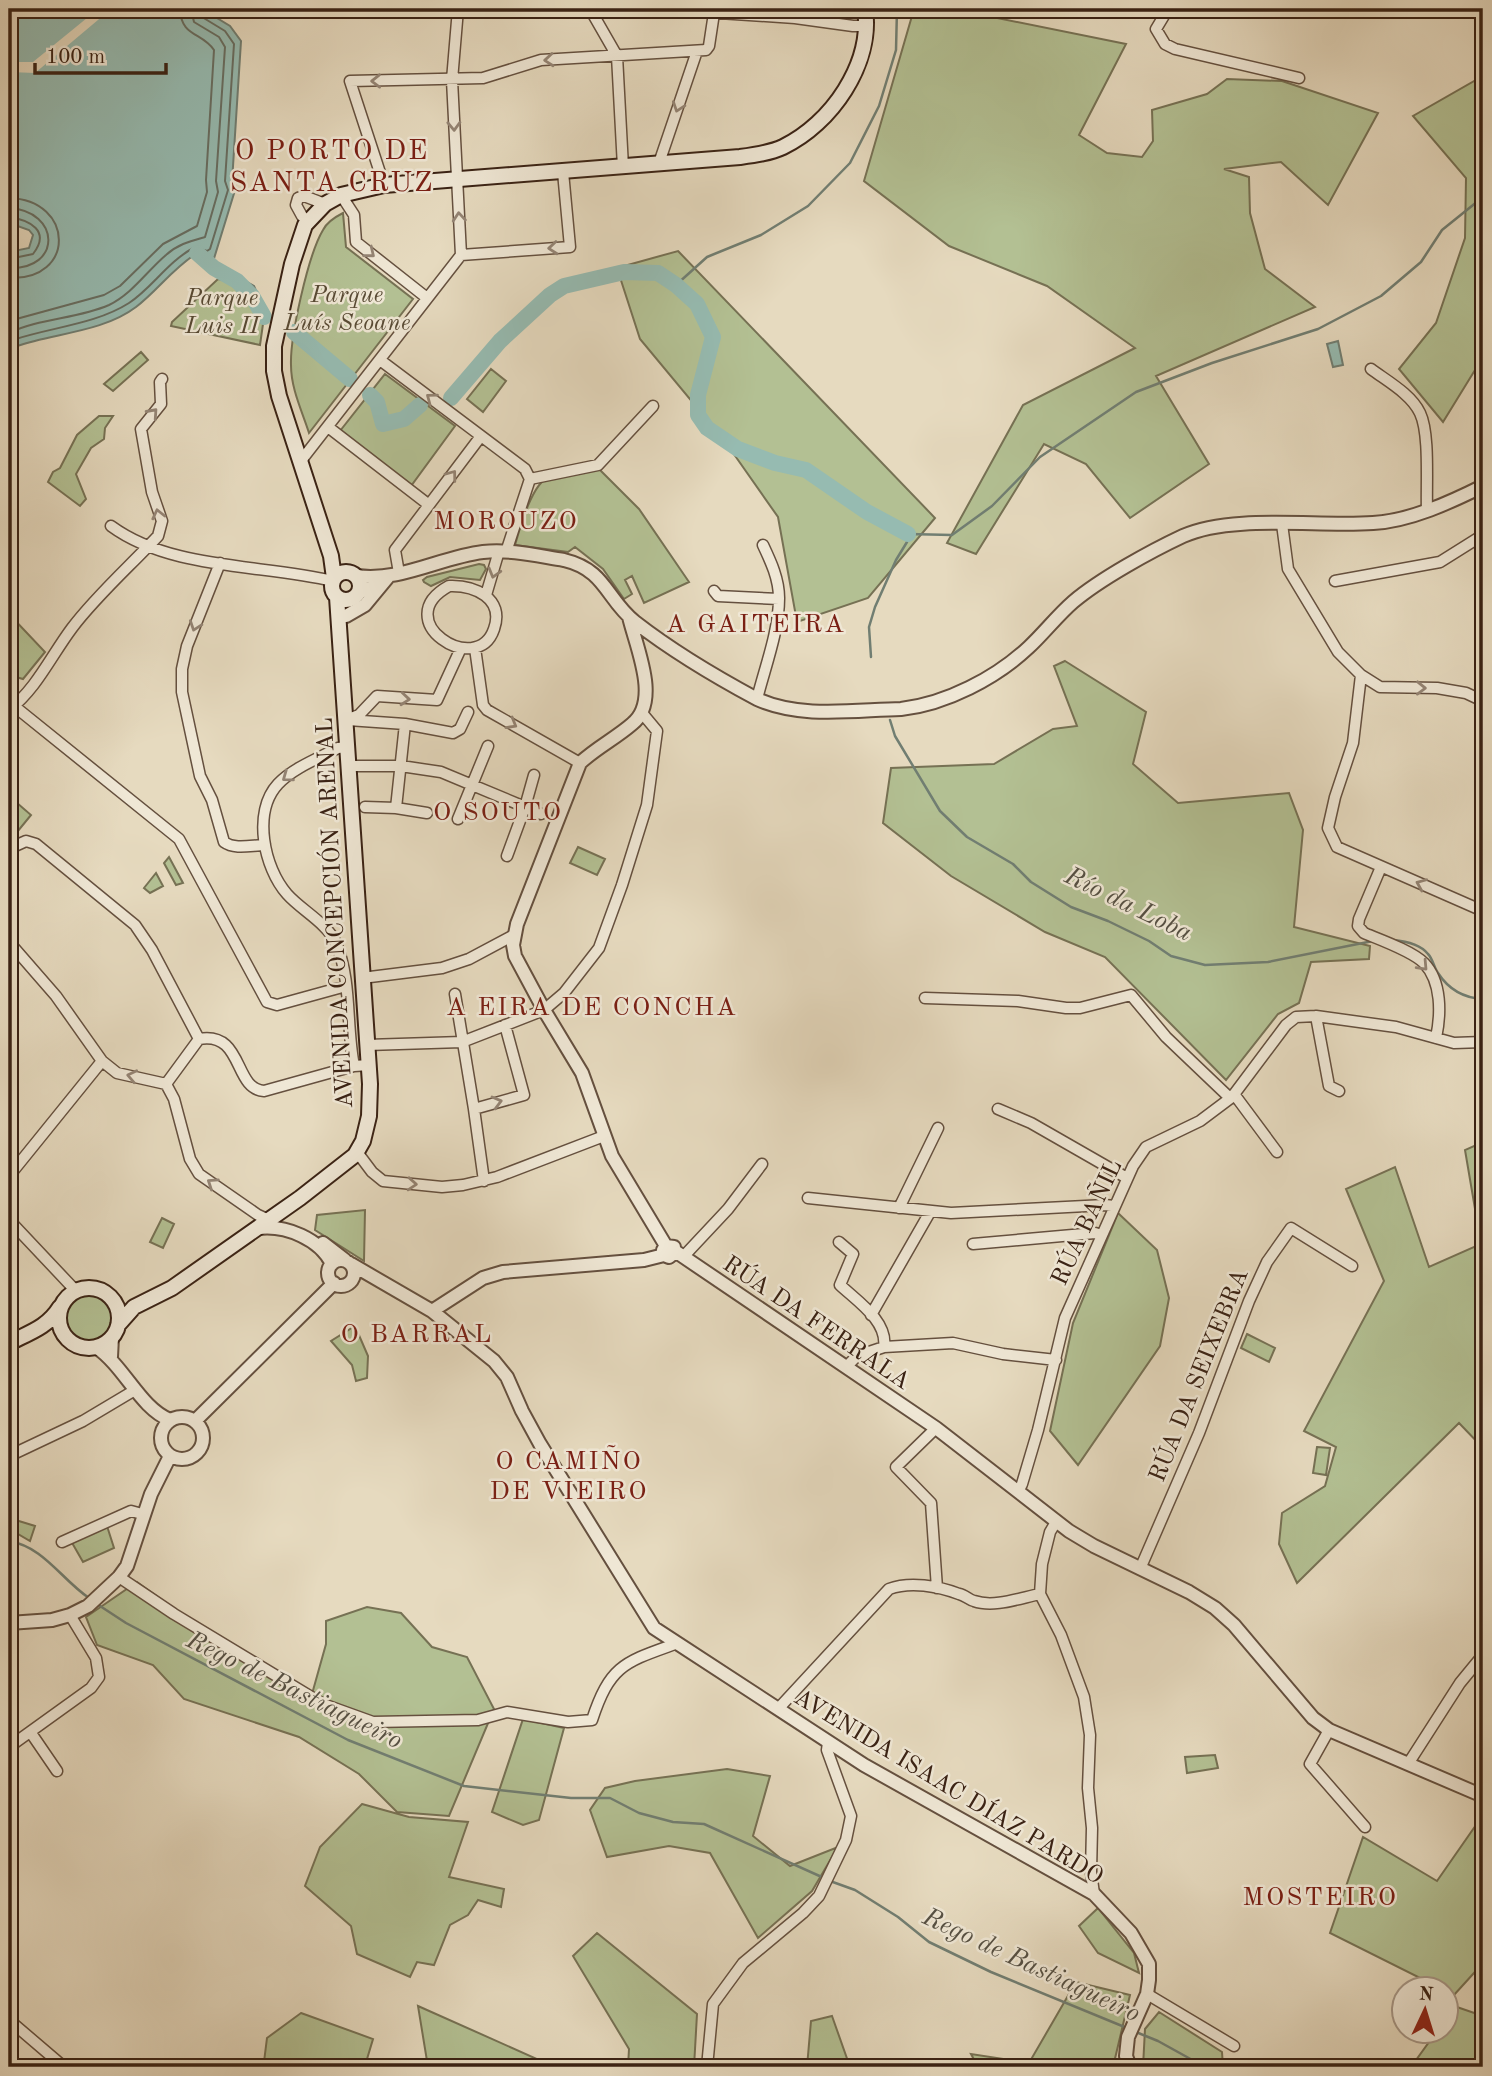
<svg xmlns="http://www.w3.org/2000/svg" width="1492" height="2076" font-family="'Old Standard TT',serif">
	<style>
		.green { fill: #b3c093; stroke: #767154; stroke-width: 2 }
		.water { fill: #96bbb1; stroke: #717e72; stroke-width: 2 }
		.pier { fill: #e6dabf }
		.lines { fill: none; stroke-linecap: round; stroke-linejoin: round }
		.shore { stroke: #686e62; stroke-width: 2 }
		.stream { stroke: #717e72; stroke-width: 2.5 }
		.river { stroke: #96bbb1; stroke-width: 16 }
		.minor-casing { stroke: #65503f; stroke-width: 13 }
		.tertiary-casing { stroke: #65503f; stroke-width: 16 }
		.secondary-casing { stroke: #3a2214; stroke-width: 18 }
		.minor { stroke: #efe7d5; stroke-width: 10 }
		.tertiary { stroke: #efe7d5; stroke-width: 12 }
		.secondary { stroke: #efe7d5; stroke-width: 14 }
		.oneway { stroke: #948474 }
		.labels { text-anchor: middle; stroke-width: 5; stroke-linejoin: round; paint-order: stroke }
		.park-label { font-size: 24px; font-style: italic; fill: #584a34; stroke: #efe7d5 }
		.street-label { font-size: 24px; fill: #3a2214; stroke: #efe7d5 }
		.neighbourhood-label { font-size: 26px; letter-spacing: 2px; fill: #7a1f14; stroke: #efe7d5 }
		.water-label { font-size: 26px; font-style: italic; fill: #565043; stroke: #efe7d5 }
		.quarter-label { font-size: 28px; letter-spacing: 2px; fill: #7a1f14; stroke: #efe7d5 }
	</style>
	<rect width="100%" height="100%" fill="#e6dabf"/>
	<filter id="stains"><feTurbulence type="fractalNoise" baseFrequency=".00286" numOctaves="4"/><feColorMatrix values="0 0 0 0 .2 0 0 0 0 .09 0 0 0 0 .02 0 0 0 .5 -.17"/></filter>
	<radialGradient id="worn" r=".72"><stop offset=".6" stop-color="#630" stop-opacity="0"/><stop offset="1" stop-color="#630" stop-opacity=".3"/></radialGradient>
	<!-- green -->
	<path class="green" d="M914,9h39l173,35 -47,91 28,18 35,4 11,-16 -1,-31 55,-16 20,-15 55,2 96,32 -50,92 -47,-43 -57,7 25,8 1,36 15,56 50,38 -159,69 53,88 -79,54 -44,-54 -42,-20 -68,110 -29,-11 76,-138 112,-57 -88,-62 -98,-40 -85,-65z
		M1483,76v281l-40,65 -44,-53 37,-46 29,-85 1,-60 -53,-62z
		M343,213l3,34 67,52 -104,134c-7,-22 -18,-44 -18,-68 -1,-28 17,-110 32,-135 4,-8 12,-13 20,-17z
		M678,251l257,267 -67,80 -71,24 -19,-105 -54,-77 -84,-101 -23,-71z
		M218,279l11,1 35,37 -4,28 -89,-19 1,-4z
		M141,352l7,8 -35,31 -9,-7z
		M491,369l15,12 -23,31 -16,-13z
		M385,374l70,52 -44,60 -71,-55z
		M99,416h14l-8,12 -1,11 -13,9 -15,26 10,25 -6,7 -32,-24 5,-10 7,-4 17,-33z
		M598,468l41,41 50,73 -45,21 -12,-27 -7,4 7,14 -8,5 -21,-30 -28,-22 -7,5 -53,-7c5,-17 17,-62 34,-68 14,-6 34,-7 49,-9z
		M479,564l5,1 2,4 -6,11 -30,-3 -19,9 -7,-4 -1,-2 4,-3z
		M9,614l36,38 -22,27 -14,-4z
		M1065,661l81,51 -13,52 45,39 111,-10 14,37 -9,97 76,19 -1,13 -58,3 -12,41 -21,11 -52,66 -121,-123 -60,-25 -94,-56 -68,-53 8,-55 103,-4 59,-35 24,-3 -23,-60z
		M9,796l22,19 -22,27z
		M578,847l27,12 -8,16 -27,-12z
		M169,857l14,26 -7,2 -12,-22z
		M156,873l7,13 -13,7 -6,-5z
		M1483,1142v306l-24,-25 -162,160 -18,-39 3,-31 43,-27 11,-39 -32,-16 80,-150 -38,-92 49,-22 34,100 52,-23 -16,-94z
		M365,1210l-1,51 -49,-31 2,-15z
		M1118,1213l39,37 12,48 -9,48 -82,119 -28,-34 23,-108z
		M162,1218l12,6 -11,24 -13,-6z
		M64 1317a25 25 0 1 1 50 0a25 25 0 1 1-50 0Z
		M355,1326l13,30 -1,22 -11,3 -4,-16 -21,-24z
		M1247,1334l28,14 -6,14 -28,-14z
		M1317,1447l13,1 -4,27 -13,-2z
		M9,1518l26,8 -5,15 -19,-11 -2,1z
		M107,1526l7,22 -31,14 -12,-21z
		M137,1582l71,51 104,61 14,-50v-23l41,-14 34,6 31,34 35,10 27,52 -45,107 -52,-4 -38,-38 -60,-37 -115,-38 -31,-34 -56,-20 -11,-28z
		M523,1719l41,9 -25,92 -16,5 -31,-13z
		M1215,1755l3,13 -31,5 -2,-16z
		M727,1769l43,7 -17,60 37,30 48,-19 -26,44 -54,47 -48,-85 -41,-7 -62,11 -17,-47 15,-22 30,-7z
		M362,1804l47,13 59,5 -19,55 55,12 -3,18 -23,-7 -10,15 -18,10 -16,40 -17,-3 -7,15 -53,-23 -6,-28 -46,-40 15,-39z
		M1483,1815v148l-29,32 -7,-3 -1,-4h-6l-110,-55 33,-96 74,44z
		M1098,1908l36,45 5,20 -41,-20 -19,-27z
		M597,1933l100,81 -3,53h-66l1,-18 -56,-93z
		M1076,1982l54,13 -17,72h-135l-7,-13 58,9z
		M418,2006l119,53 10,8h-119z
		M1454,2006l29,10v51h-72l26,-36 9,-1 1,-13z
		M1159,2012l63,40 1,15h-80l2,-38z
		M301,2013l72,26 -6,20 -17,8h-89l3,-5 3,-24z
		M832,2016l18,51h-43l4,-46z"/>
	<!-- water -->
	<path class="water" d="M9,9h193l28,17 11,15 -9,141 4,5 -24,78 -15,-12c-26,17 -39,37 -61,54 -33,25 -81,26 -119,39l-8,18v-112l20,-4 4,-13 -4,-5 -20,-7z
		M234,275l20,11 11,25 -1,6 -35,-37z
		M1338,341l5,24 -10,2 -6,-23z"/>
	<!-- pier -->
	<path class="pier" d="M98,9h13l-76,64 -25,-1 3,-10h20z"/>
	<g class="lines">
		<!-- shore -->
		<path class="shore" d="M9,198c66,2 67,83 0,80
			M9,208c52,3 53,62 0,60
			M9,217c21,3 42,14 24,37l-24,5
			M9,321l95,-26 16,-9 43,-42 34,-18 10,-34 -1,-12 8,-130c-12,-18 -33,-13 -34,-41
			M9,333c31,-15 68,-14 100,-28 23,-11 38,-34 57,-50 12,-11 25,-14 39,-18l13,-45 -2,-11 9,-134 -6,-10 -25,-15 -3,-13
			M9,347l7,-8c37,-12 80,-15 113,-36 24,-16 38,-41 66,-56l12,4 3,-2 18,-59 -3,-9 9,-137 -9,-13 -23,-14 -3,-8"/>
		<!-- stream -->
		<path class="stream" d="M676,285l31,-28 54,-22 47,-29 42,-43 29,-57 17,-56 1,-41
			M871,657l-2,-30 6,-20 21,-47 11,-18 1,-8 44,1 40,-29 48,-49 96,-65 76,-29 106,-34 63,-33 40,-34 21,-32 41,-33
			M890,720l5,16 45,75 27,26 46,27 18,18 40,25 37,14 41,20 22,15 34,9 63,-3 105,-21
			M1393,940c12,1 27,4 35,14 5,5 6,14 10,19 11,17 25,25 45,26
			M9,1541c35,6 52,38 80,57
			M97,1604l29,19 222,117 116,46 107,12h39l29,15 34,9 31,2 120,54
			M830,1881l25,9 43,27 31,25 62,30 136,56
			M1136,2032l22,9 47,26"/>
		<!-- river -->
		<path class="river" d="M197,253l17,15 23,13 15,15 12,21
			M294,332l56,47
			M370,395l7,7 6,22 21,-5 16,-14
			M451,398l49,-57 50,-46 14,-9 60,-14 34,1 18,12 21,19 16,33 -15,58v20l9,13 31,21 37,14 31,7 61,42 41,22"/>
		<!-- minor casing -->
		<g class="minor-casing">
			<path id="minor" d="M590,9l27,47 6,111
				M658,9l137,9 58,8h14
				M1168,9l-12,20 9,15 10,5 124,29
				M659,163l38,-112
				M384,185l-34,-104 133,-3 58,-18 165,-10 3,-4 5,-33
				M341,195l13,20 2,27 71,56
				M308,221l-6,-5 -6,-11 2,-7 6,-2 21,8
				M461,255l109,-8 -7,-75
				M380,360l145,109 5,10
				M1371,369c16,12 40,25 49,44 10,21 6,71 7,97
				M328,427l101,78
				M300,462l161,-207 -9,-175 6,-71
				M530,479l68,-14 55,-59
				M1282,524l6,45 50,83 23,23 19,12 57,1 29,5 17,8
				M111,526c60,44 150,38 222,55
				M506,552l24,-73
				M220,563l-33,83 -5,23v23l18,84 12,24 12,42c11,8 28,3 41,3
				M399,573l-4,-23 86,-114
				M1335,581l105,-19 43,-27
				M449,586c25,-1 56,12 45,43 -17,50 -107,-9 -45,-43z
				M714,591l4,5 61,3
				M486,595l13,-44
				M475,648l8,57 4,5 93,53
				M1361,675l-8,68 -18,54 -7,31 9,19 146,64
				M757,699c8,-32 22,-68 22,-101 0,-19 -8,-36 -16,-53
				M14,706l165,133 88,163 10,3 69,-19
				M9,710c28,-22 42,-54 63,-82 24,-32 58,-62 86,-92l4,-15 -10,-29 -11,-63 20,-25 -1,-22 2,-3
				M346,720l13,-5 18,-19 60,4 24,-52
				M348,720l57,4 48,9 7,-4 8,-17
				M347,747l-9,1c-19,10 -45,20 -60,36 -26,28 -14,84 9,110 14,16 40,29 49,49 16,38 10,83 18,123
				M349,766h52l40,6 84,35 -18,49
				M534,775l-9,32 16,7
				M365,807l31,1 31,5
				M396,808l9,-84
				M458,819l30,-73
				M9,854l6,-8 11,-5 10,3 99,81 17,25 47,89c45,-8 34,50 65,52l90,-25 15,-1
				M1381,867l-22,52 -1,7 6,7c17,7 48,18 60,30 18,19 17,51 12,75
				M9,942l47,54 46,65 15,12 49,11
				M362,978l80,-10 27,-9 45,-24
				M455,994l19,115 50,-14 -19,-70
				M925,998l93,3 48,7h14l51,-13 35,42 64,61
				M1316,1016l13,70 10,5
				M367,1045l95,-3 82,-32 20,-17 35,-45 23,-63 25,-80 10,-74 -15,-18
				M166,1084l8,15 16,60 9,15 59,41 11,5
				M166,1084l33,-45
				M1234,1094l43,58
				M474,1109l10,72
				M998,1109l33,14 96,55
				M357,1152l15,20 11,9 59,6 21,-2 34,-8 107,-41
				M9,1176l93,-115
				M808,1198l143,15 154,-8 9,1
				M899,1208l39,-80
				M9,1220l66,70
				M839,1242l14,12 -13,31c17,16 48,36 44,62l-27,9 -11,11
				M973,1244l122,-11 6,2
				M683,1257l45,-48 34,-45
				M871,1315l59,-103
				M884,1347l69,-4 50,11 53,6
				M936,1428l-40,39 35,36 6,85
				M9,1456l74,-35 52,-31
				M1018,1492l4,-8 16,-54 27,-112 68,-152 13,-19 54,-26 32,-24 54,-72 10,-8 20,-1 80,11 58,16 29,-1
				M1056,1522l-6,10 -8,32 -2,30 21,41 23,62 6,38 -2,53 4,40 -1,44 3,22
				M62,1542l69,-31 11,3
				M1140,1569l59,-136 50,-132 18,-39 24,-34 61,38
				M119,1577l55,37 149,90 50,18 105,-2 29,-8 61,10 24,-2c18,-55 33,-58 83,-76
				M778,1709l111,-120c21,-8 49,-3 70,5 6,1 10,6 15,7 20,7 46,-3 66,-7
				M1329,1730l-19,34 55,63
				M31,1733l26,38
				M9,1747l82,-59 8,-11 -3,-19 -26,-43
				M1408,1764l52,-81 23,-28
				M1147,1994l87,52
				M9,2020l55,47
				M707,2067l6,-63 30,-41 60,-50 16,-17 27,-56 5,-24 -24,-66 1,-7"/>
		</g>
		<!-- tertiary casing -->
		<g class="tertiary-casing">
			<path id="tertiary" d="M357,576c43,6 84,-19 126,-24 27,-3 55,4 81,8 42,10 42,39 71,62 36,28 81,55 122,77 44,20 97,11 144,10 45,-5 95,-31 128,-62 15,-14 28,-31 44,-45 27,-23 78,-51 110,-66 49,-22 135,-9 190,-13 37,-2 78,-21 110,-37
				M360,592l26,-13
				M346,616l19,-11 24,-29
				M629,617c7,30 32,84 3,107 -16,14 -36,24 -52,39l-63,161 -4,21 2,11 29,54 38,63 30,83 54,90
				M259,1228c27,-3 61,11 73,36
				M323,1243l22,17
				M675,1251l261,177 133,103 25,15 95,46 26,16 19,17 79,93 16,12 154,66
				M328 1273a13 13 0 1 1 26 0a13 13 0 1 1-26 0Z
				M351,1264l81,47 62,50 13,16 15,34 18,33 114,184 210,137 230,129 37,39 18,31v16l-2,14 -19,43 -2,19 4,11
				M432,1311l51,-33 20,-6 141,-12 20,-5 5,2 5,-4v-6l-8,-1 -3,4 1,5
				M96,1347c29,20 44,61 74,73
				M111,1357l1,-20
				M161 1438a21 21 0 1 1 42 0a21 21 0 1 1-42 0Z
				M195,1421l139,-138
				M9,1623l43,-3 18,-5 18,-9 31,-29 8,-11 24,-72 19,-38"/>
		</g>
		<!-- secondary casing -->
		<g class="secondary-casing">
			<path id="secondary" d="M332 586a14 14 0 1 1 28 0a14 14 0 1 1-28 0Z
				M334,578l-3,-22 -52,-160 -5,-25v-25l18,-82 13,-39 20,-21 16,-9 43,-10 356,-28c15,-2 30,-4 43,-10 48,-23 90,-83 82,-138
				M59 1318a30 30 0 1 1 60 0a30 30 0 1 1-60 0Z
				M118,1325l16,-18 38,-19 128,-90 55,-43 8,-14 6,-25 1,-32 -33,-487
				M15,1340c19,-9 34,-15 45,-33"/>
		</g>
		<!-- minor -->
		<use href="#minor" class="minor"/>
		<!-- tertiary -->
		<use href="#tertiary" class="tertiary"/>
		<!-- secondary -->
		<use href="#secondary" class="secondary"/>
	</g>
	<!-- one-way arrows -->
	<defs><path id="oneway-chevron" d="M-2-3.5L2.5 0L-2 3.5" fill="none" stroke-width="1.6" stroke-linecap="round" stroke-linejoin="round" transform="scale(1.75)"/></defs>
	<g class="oneway">
		<use href="#oneway-chevron" transform="translate(549 60) rotate(175)"/>
		<use href="#oneway-chevron" transform="translate(376 81) rotate(179)"/>
		<use href="#oneway-chevron" transform="translate(678 107) rotate(109)"/>
		<use href="#oneway-chevron" transform="translate(454 126) rotate(88)"/>
		<use href="#oneway-chevron" transform="translate(459 217) rotate(-95)"/>
		<use href="#oneway-chevron" transform="translate(553 248) rotate(175)"/>
		<use href="#oneway-chevron" transform="translate(370 253) rotate(39)"/>
		<use href="#oneway-chevron" transform="translate(431 398) rotate(-143)"/>
		<use href="#oneway-chevron" transform="translate(153 413) rotate(-48)"/>
		<use href="#oneway-chevron" transform="translate(452 475) rotate(-53)"/>
		<use href="#oneway-chevron" transform="translate(158 514) rotate(-103)"/>
		<use href="#oneway-chevron" transform="translate(494 573) rotate(106)"/>
		<use href="#oneway-chevron" transform="translate(195 626) rotate(109)"/>
		<use href="#oneway-chevron" transform="translate(1421 688) rotate(1)"/>
		<use href="#oneway-chevron" transform="translate(405 699) rotate(5)"/>
		<use href="#oneway-chevron" transform="translate(512 724) rotate(30)"/>
		<use href="#oneway-chevron" transform="translate(287 777) rotate(144)"/>
		<use href="#oneway-chevron" transform="translate(1421 884) rotate(-157)"/>
		<use href="#oneway-chevron" transform="translate(1423 966) rotate(47)"/>
		<use href="#oneway-chevron" transform="translate(132 1076) rotate(-168)"/>
		<use href="#oneway-chevron" transform="translate(497 1102) rotate(-15)"/>
		<use href="#oneway-chevron" transform="translate(212 1183) rotate(-146)"/>
		<use href="#oneway-chevron" transform="translate(412 1184) rotate(4)"/>
	</g>
	<g class="labels">
		<!-- park labels -->
		<g class="park-label">
			<text x="347" y="302">Parque<tspan x="347" dy="28">Luís Seoane</tspan></text>
			<text x="222" y="305">Parque<tspan x="222" dy="28">Luis II</tspan></text>
		</g>
		<!-- street labels -->
		<g class="street-label">
			<text transform="translate(334 913) rotate(-93)" y="8">AVENIDA CONCEPCIÓN ARENAL</text>
			<text transform="translate(1086 1222) rotate(-65)" y="8">RÚA BAÑIL</text>
			<text transform="translate(817 1322) rotate(34)" y="8">RÚA DA FERRALA</text>
			<text transform="translate(1198 1375) rotate(-68)" y="8">RÚA DA SEIXEBRA</text>
			<text transform="translate(949 1786) rotate(31)" y="8">AVENIDA ISAAC DÍAZ PARDO</text>
		</g>
		<!-- neighbourhood labels -->
		<g class="neighbourhood-label">
			<text x="506" y="529">MOROUZO</text>
			<text x="756" y="632">A GAITEIRA</text>
			<text x="498" y="820">O SOUTO</text>
			<text x="592" y="1015">A EIRA DE CONCHA</text>
			<text x="417" y="1342">O BARRAL</text>
			<text x="569" y="1469">O CAMIÑO<tspan x="569" dy="30">DE VIEIRO</tspan></text>
			<text x="1320" y="1905">MOSTEIRO</text>
		</g>
		<!-- water labels -->
		<g class="water-label">
			<text transform="translate(1129 903) rotate(26)" y="9">Río da Loba</text>
			<text transform="translate(295 1689) rotate(26)" y="9">Rego de Bastiagueiro</text>
			<text transform="translate(1032 1964) rotate(25)" y="9">Rego de Bastiagueiro</text>
		</g>
		<!-- quarter labels -->
		<g class="quarter-label">
			<text x="332" y="159">O PORTO DE<tspan x="332" dy="32">SANTA CRUZ</tspan></text>
		</g>
	</g>
	<!-- margin -->
	<rect width="1492" height="2076" fill="none" stroke="#e6dabf" stroke-width="35"/>
	<rect x="10" y="10" width="1471" height="2055" fill="none" stroke="#3a2214" stroke-width="3.5"/>
	<rect x="18" y="18" width="1457" height="2041" fill="none" stroke="#3a2214" stroke-width="2"/>
	<!-- north arrow -->
	<g transform="translate(1425 2010) rotate(4)"><circle r="33" fill="#efe7d5" stroke="#a79888" stroke-width="2"/>
	<path d="M0-5L12 26L0 18L-12 26Z" fill="#8f2418"/>
	<text y="-10" font-size="19" font-weight="bold" text-anchor="middle" fill="#3a2214">N</text>
	</g>
	<!-- scale -->
	<path d="M35 63v10h131v-10" fill="none" stroke="#3a2214" stroke-width="3.5"/>
	<text x="46" y="63" font-size="21" fill="#3a2214" stroke="#efe7d5" stroke-width="5" paint-order="stroke">100 m</text>
	<rect width="100%" height="100%" filter="url(#stains)"/>
	<rect width="100%" height="100%" fill="url(#worn)"/>
</svg>
